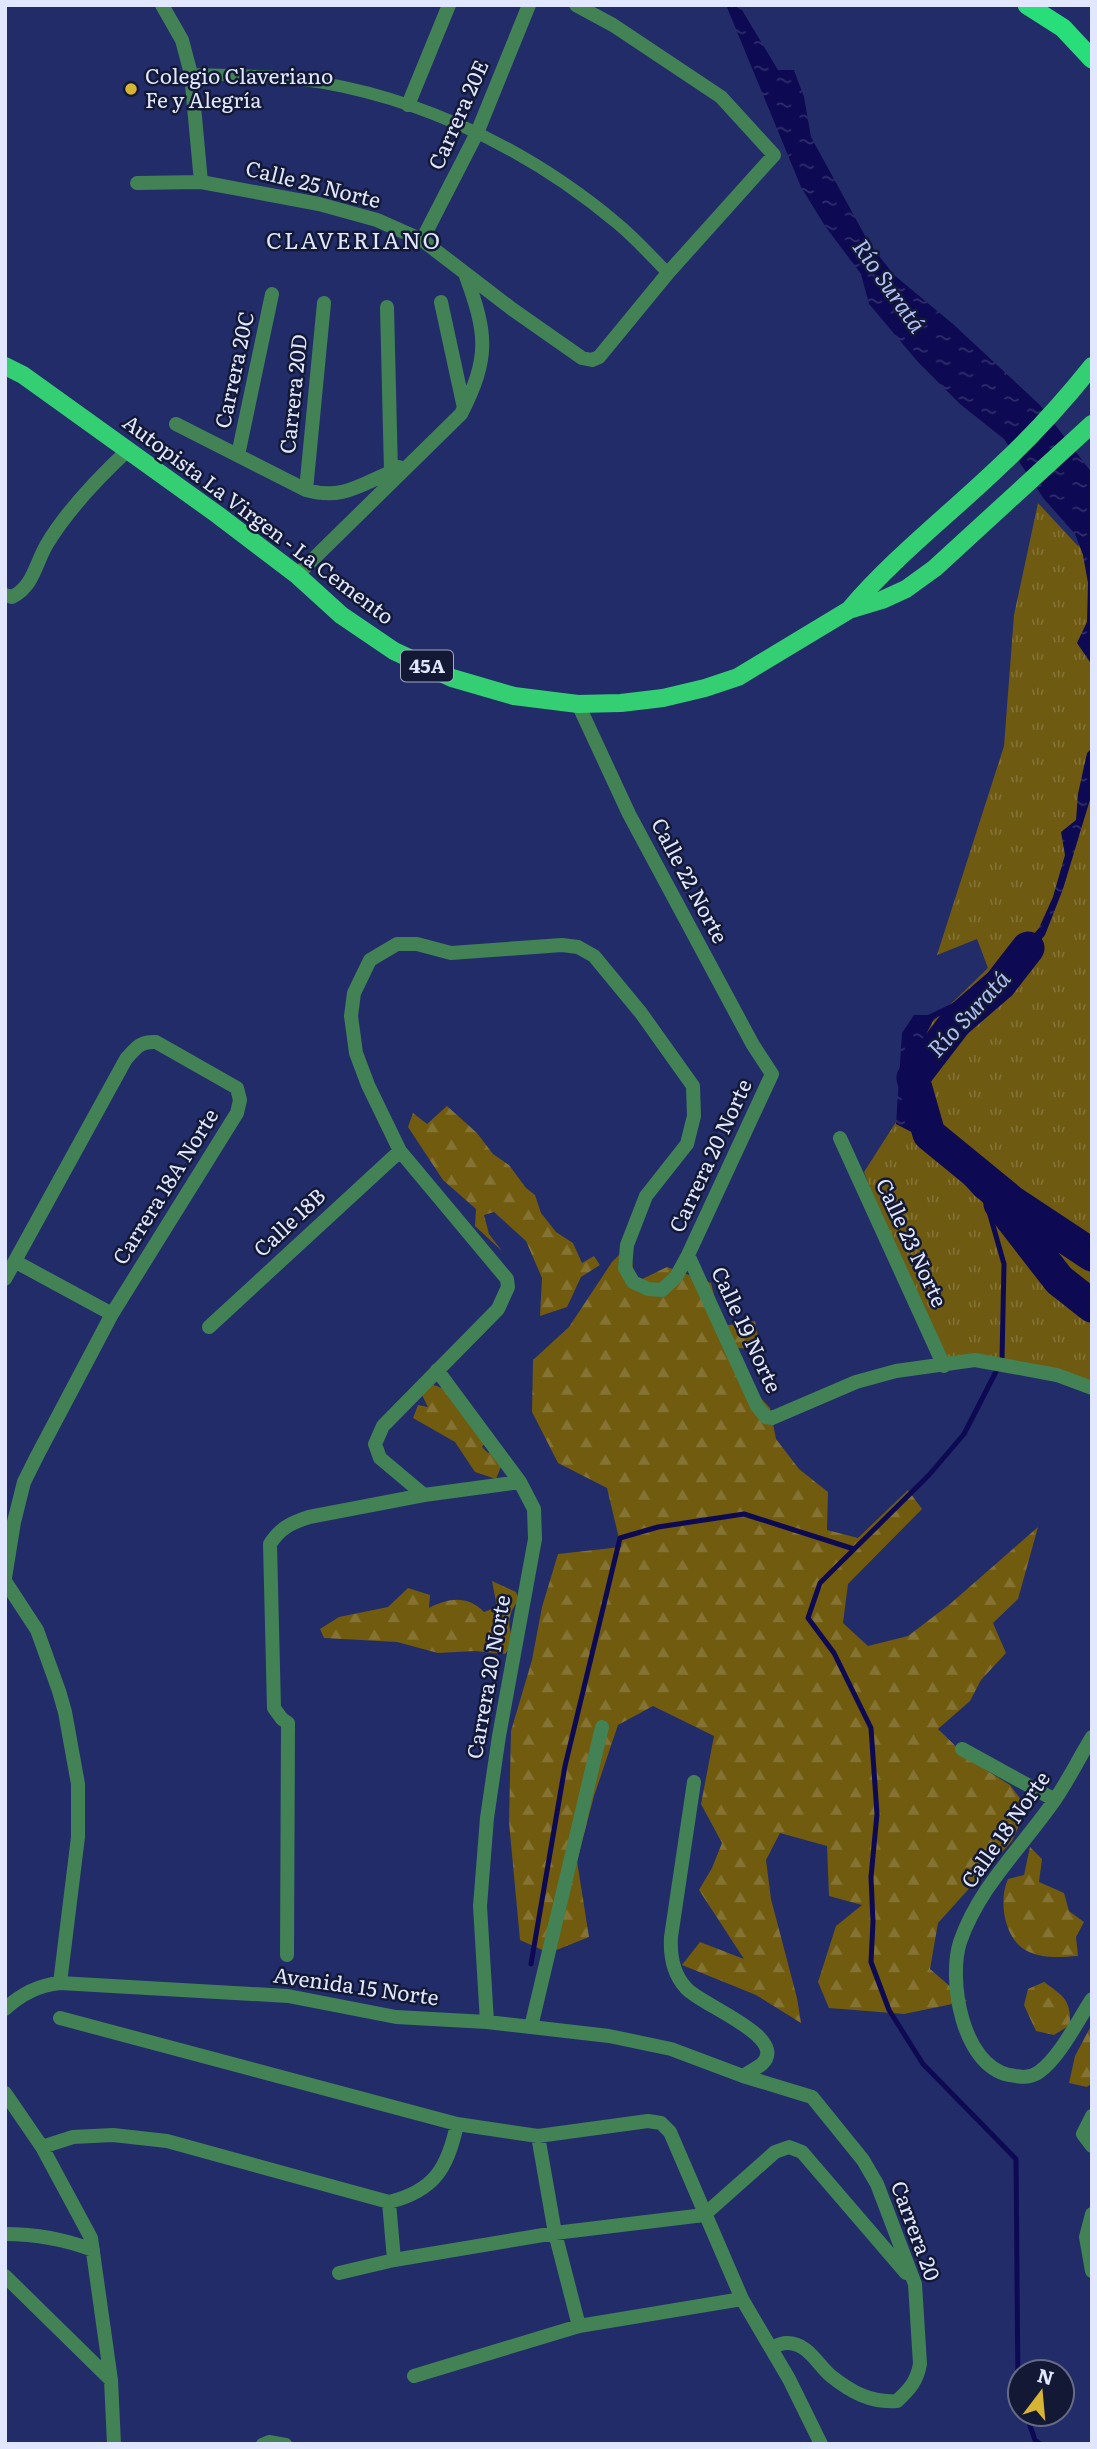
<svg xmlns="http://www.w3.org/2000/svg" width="1097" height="2449" font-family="Literata,serif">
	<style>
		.grass { fill: url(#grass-tufts) }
		.forest { fill: url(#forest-firs) }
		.water { fill: url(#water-ripples) }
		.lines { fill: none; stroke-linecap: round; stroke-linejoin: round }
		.stream { stroke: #0d0a53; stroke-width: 5 }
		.river { stroke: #0d0a53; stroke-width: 33 }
		.pedestrian { stroke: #428255; stroke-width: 12 }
		.minor { stroke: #428255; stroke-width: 14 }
		.primary { stroke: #34cf72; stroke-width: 18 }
		.trunk { stroke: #28de78; stroke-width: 19 }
		.poi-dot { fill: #d8b434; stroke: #131934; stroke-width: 2.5 }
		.labels { text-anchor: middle; stroke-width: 5; stroke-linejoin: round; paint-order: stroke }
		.shield { fill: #131934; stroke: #a2a9c1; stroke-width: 2 }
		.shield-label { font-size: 19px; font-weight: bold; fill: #e0e7fe }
		.poi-label { font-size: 21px; fill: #e0e7fe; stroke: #131934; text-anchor: start }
		.street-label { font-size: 21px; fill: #e0e7fe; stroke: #131934 }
		.neighbourhood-label { font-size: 23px; letter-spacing: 2px; fill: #e0e7fe; stroke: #131934 }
		.water-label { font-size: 23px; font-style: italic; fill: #b2c1f4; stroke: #131934 }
	</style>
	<defs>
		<pattern id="grass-tufts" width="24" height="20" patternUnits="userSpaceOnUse" patternTransform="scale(1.75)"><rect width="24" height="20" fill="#6e5a11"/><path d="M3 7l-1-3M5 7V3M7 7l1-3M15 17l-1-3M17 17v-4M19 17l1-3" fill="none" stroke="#827235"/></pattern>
		<pattern id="forest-firs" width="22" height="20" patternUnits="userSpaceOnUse" patternTransform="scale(1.75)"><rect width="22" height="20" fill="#705b0e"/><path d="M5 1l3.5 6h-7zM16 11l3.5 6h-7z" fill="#847332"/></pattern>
		<pattern id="water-ripples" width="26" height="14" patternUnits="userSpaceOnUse" patternTransform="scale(1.75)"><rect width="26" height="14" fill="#0d0a53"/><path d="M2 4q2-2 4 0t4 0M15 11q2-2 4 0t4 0" fill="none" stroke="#302e6d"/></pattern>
	</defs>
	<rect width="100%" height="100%" fill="#222c69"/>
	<!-- grass -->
	<path class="grass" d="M1038,503l40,43 14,-12v854l-145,-28 -39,-67 -44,-121 32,-50 31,-95 61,-59 -11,-29 -40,16 67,-209 10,-131z"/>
	<!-- forest -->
	<path class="forest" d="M447,1106l30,27 16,21 16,11 17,23 9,7 6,18 15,19 17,11 9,20 12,-7 6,9 -19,12 -14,30 -27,9 2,-38 -16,-37 -32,-29 -10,3 5,19 13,17 -27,-25 1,-17 -33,-29 -35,-53 5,-14 14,11z
		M631,1243l3,40 33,-16 44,16 11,43 33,-5 5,28 -25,-1 9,32 26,28 6,31 23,30 29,23 -1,38 31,8 50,-48 14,19 -74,75 -5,39 25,23 40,-10 42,-32 88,-77 -20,72 -25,24 13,30 -25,27 -11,21 -32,28 32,31 40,25 17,23 -15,33 -74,82 -8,46 37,32 -63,13 -75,-6 -11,-26 18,-56 26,-21 -33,-9 -2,-50 -47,-13 -14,27 5,39 26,99 4,25 -45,-28 -74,-30 18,-23 44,17 -45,-69 13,-22 10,-25 -21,-39 13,-68 -61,-30 -35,19 -24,71 -17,65 12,76 -40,16 -29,-13 -11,-118 2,-91 21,-71 10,-53 16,-53 63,-7 -14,-59 -49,-25 -26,-51 1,-52 36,-33 43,-65z
		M431,1384l19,7 37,49 -5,7 6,6 6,-4 8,15 -6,15 -21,-7 -20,-30 -42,-24 5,-13 10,2 -6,-12z
		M492,1581l24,11 3,8c-12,14 -12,25 -5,42l-9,12 -30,-3 -37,2 -41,-11 -73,-4 -4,-9 19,-12 49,-10 20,-19 22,7 -1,13c20,-10 38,-13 55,4l13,-5z
		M1030,1847l12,12 -3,23 25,11 5,18 15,11 -8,15 2,19c-16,1 -33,3 -49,-4 -25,-11 -31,-51 -21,-73l16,-4z
		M1044,1982c19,14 27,17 26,43l-16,10 -18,-4 -12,-26 4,-16z
		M1092,2024v59l-5,4 -18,-4 6,-27z"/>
	<!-- water -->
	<path class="water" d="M726,5h13l39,65h16l10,27 7,40 58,106 25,32 59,49 87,81 52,68v192l-15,-22 10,-21 1,-39 -5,-28 -8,-21 -31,-35 -40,-60 -44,-35 -42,-42 -49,-58 -8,-30 -36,-48 -24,-39z
		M1092,748v45l-29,96 -18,46 -29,36 -23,17 -59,31 -12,23 -14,53 7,22 16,20 21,22 19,25 20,14 13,-5 21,9 10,21 57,35v7l-72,-45 -16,-1 -29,-23 -52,-58 -27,-14 6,-91 12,-18h14l44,-21 32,-25 35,-41 14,-31 12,-42 -4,-23 15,-12 2,-26 9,-41z"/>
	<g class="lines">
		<!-- stream -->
		<path class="stream" d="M972,1169l16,39 16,56 -2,96 -38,74 -35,41 -109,108 -12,35 26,35 37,75 6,86 -6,63 2,45 -2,40 18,48 34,54 93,95 2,232 2,5
			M531,1964l34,-198 55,-228 38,-11 86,-13 110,35
			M1026,2414l9,26 5,4"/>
		<!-- river -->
		<path class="river" d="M1028,948l-28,36 -44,38 -43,56 16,56 83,68 80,53
			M1000,1204l59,76 33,26"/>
		<!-- pedestrian -->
		<path class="pedestrian" d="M191,74c28,1 57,1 85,3 125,10 247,67 342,147 18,15 34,33 50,49
			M262,2444l7,-3 17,3"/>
		<!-- minor -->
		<path class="minor" d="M162,5l20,35 9,34 10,108
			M408,105l41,-100
			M137,183l64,-1 118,22 58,16 45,20 90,69 70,49 10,2 7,-3 69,-84 106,-118 -53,-58 -108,-72 -37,-20
			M422,240l55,-107 52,-128
			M441,302l23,106
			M387,307l4,165
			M176,424l130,66c36,10 52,-4 85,-18l8,-5
			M238,455l34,-161
			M306,490l18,-187
			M297,575l164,-161c29,-57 26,-80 5,-138
			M5,595l7,2c22,-11 23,-33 35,-53 21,-35 51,-66 81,-94
			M840,1138l104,228
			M688,1255l69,151 9,11 6,1 84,-36 40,-11 79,-11 82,15 35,13
			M16,1262l96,52
			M5,1279l121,-220c10,-11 14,-18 30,-17l81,46 3,12 -3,13 -125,201 -75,142 -13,26 -10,40 -9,56
			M209,1327l191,-176
			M437,1370l83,112 14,27 1,30 -36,197 -12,82 -7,88 7,116
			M424,1495l-44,-37 -5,-14 8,-18 115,-117 10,-22 -1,-8 -107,-128 -32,-66 -12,-32 -5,-37 3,-23 16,-33 27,-16h20l34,9 111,-8 16,2 16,9 47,57 52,73 1,30 -7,28 -41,52 -19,49 -2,23 8,14 15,7 14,1 14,-13 12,-22 84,-181 -19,-29 -124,-231 -51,-110
			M5,1581l32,49 22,61 6,21 13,72v53l-18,146
			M1092,1737c-13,21 -24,44 -38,64 -32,46 -75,86 -94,141 -12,38 2,123 49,133 11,2 20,4 30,-3 21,-15 39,-52 53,-73
			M962,1749l93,51
			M694,1782l-23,155c-1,17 2,37 15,51 14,17 104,49 76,76 -5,4 -13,8 -19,12
			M287,1955l1,-232 -6,-4 -8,-11 -4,-164c10,-16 21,-21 39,-27l115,-22 96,-13
			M5,2009c15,-14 34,-24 55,-26l228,13 108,21 91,5 122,14 62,13 72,27 69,21 51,63 14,24 38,100 5,80c-3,17 -10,25 -23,37 -26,2 -46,-9 -66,-25 -14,-12 -23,-33 -44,-33 -4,0 -12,3 -16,5
			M60,2018l397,106 81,12 110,-15 13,2 9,9 72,167 47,80 32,65
			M531,2027l71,-300
			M5,2093l37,54 49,91 20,142 3,64
			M1092,2116l-9,18 9,12
			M538,2136l17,97 24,93
			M42,2147l31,-10 40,-2 54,6 222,61c45,-11 59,-34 68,-78
			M389,2202l5,58
			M1092,2214l-6,23 6,34
			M5,2234c32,0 59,5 88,16
			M339,2273l55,-13 161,-27 149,-18 71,-63 14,-5 13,5 104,121
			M5,2276l106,104
			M414,2376l165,-50 163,-27"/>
		<!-- primary -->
		<path class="primary" d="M5,366l18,9 195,140 79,60 44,40 53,36 58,27 62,18 64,8 43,-1 42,-5 42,-10 33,-11 111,-67 33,-10 24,-11 29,-21 157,-144
			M849,610c45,-53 101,-96 152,-145 32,-30 63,-64 91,-99"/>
		<!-- trunk -->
		<path class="trunk" d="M1027,5l36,23 29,31"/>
	</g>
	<!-- markers -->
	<circle class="poi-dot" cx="131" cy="89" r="7"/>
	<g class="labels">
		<!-- shield labels -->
		<rect class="shield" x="401" y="650.5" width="52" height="31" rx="5"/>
		<g class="shield-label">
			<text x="427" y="673">45A</text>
		</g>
		<!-- poi labels -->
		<g class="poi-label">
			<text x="145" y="84">Colegio Claveriano<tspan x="145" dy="24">Fe y Alegría</tspan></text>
		</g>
		<!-- street labels -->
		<g class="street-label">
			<text transform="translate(459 115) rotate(-66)" y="7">Carrera 20E</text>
			<text transform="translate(313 185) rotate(14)" y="7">Calle 25 Norte</text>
			<text transform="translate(235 370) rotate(-78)" y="7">Carrera 20C</text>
			<text transform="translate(294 394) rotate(-84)" y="7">Carrera 20D</text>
			<text transform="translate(258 520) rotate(37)" y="7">Autopista La Virgen - La Cemento</text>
			<text transform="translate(689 881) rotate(62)" y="7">Calle 22 Norte</text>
			<text transform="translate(711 1156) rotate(-65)" y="7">Carrera 20 Norte</text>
			<text transform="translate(166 1187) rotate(-58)" y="7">Carrera 18A Norte</text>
			<text transform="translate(290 1223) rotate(-43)" y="7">Calle 18B</text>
			<text transform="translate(911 1243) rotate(65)" y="7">Calle 23 Norte</text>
			<text transform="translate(746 1330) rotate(65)" y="7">Calle 19 Norte</text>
			<text transform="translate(489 1677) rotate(-80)" y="7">Carrera 20 Norte</text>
			<text transform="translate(1006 1830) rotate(-55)" y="7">Calle 18 Norte</text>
			<text transform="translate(356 1987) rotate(8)" y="7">Avenida 15 Norte</text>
			<text transform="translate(915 2231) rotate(70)" y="7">Carrera 20</text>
		</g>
		<!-- neighbourhood labels -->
		<g class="neighbourhood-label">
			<text x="354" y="249">CLAVERIANO</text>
		</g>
		<!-- water labels -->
		<g class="water-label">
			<text transform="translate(889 286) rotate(55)" y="8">Río Suratá</text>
			<text transform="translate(969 1014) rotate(-47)" y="8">Río Suratá</text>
		</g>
	</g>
	<!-- border -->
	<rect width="1097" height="2449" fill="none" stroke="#e0e7fe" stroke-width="14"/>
	<!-- north arrow -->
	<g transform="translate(1041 2393) rotate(16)"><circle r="33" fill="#131934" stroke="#656b85" stroke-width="2"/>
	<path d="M0-5L12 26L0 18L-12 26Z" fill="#d8b434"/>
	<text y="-10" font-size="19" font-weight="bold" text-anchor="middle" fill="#e0e7fe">N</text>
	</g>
</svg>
